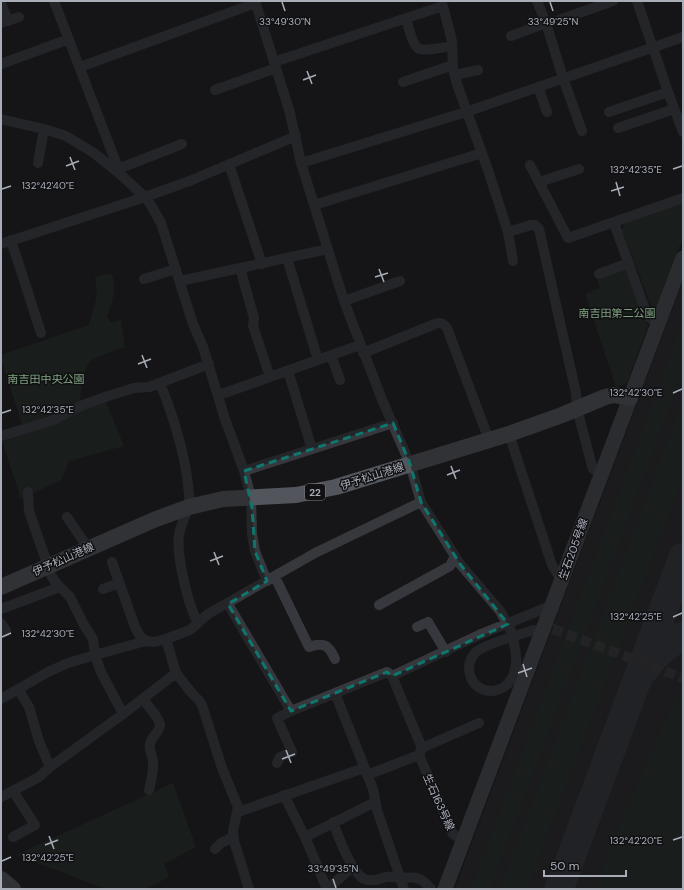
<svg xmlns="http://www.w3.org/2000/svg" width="684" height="890" font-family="'DM Sans','Noto Sans JP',sans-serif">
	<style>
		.built { fill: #222225 }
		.green { fill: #1e261f }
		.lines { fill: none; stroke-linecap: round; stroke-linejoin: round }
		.taxiway { stroke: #303135; stroke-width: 29 }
		.street-tunnel { stroke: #333438; stroke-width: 10; stroke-dasharray: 10 5; stroke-linecap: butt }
		.street { stroke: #37383d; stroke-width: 10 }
		.secondary { stroke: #45474d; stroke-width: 15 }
		.primary { stroke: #53555c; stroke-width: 16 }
		.street-bridge { stroke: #37383d; stroke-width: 10 }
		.marked { fill: none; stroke: #0f766e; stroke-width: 3; stroke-dasharray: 8 5; stroke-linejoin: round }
		.ticks { fill: none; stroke: #a8adb8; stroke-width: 1.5 }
		.labels { text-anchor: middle; stroke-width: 3; stroke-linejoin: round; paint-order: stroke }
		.shield { fill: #111113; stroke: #7b7e86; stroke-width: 1 }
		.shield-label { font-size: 10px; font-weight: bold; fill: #a8adb8 }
		.park-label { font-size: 11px; fill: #7fa381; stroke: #111113 }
		.street-label { font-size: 11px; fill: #a8adb8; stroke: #111113 }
		.ticks-label { font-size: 10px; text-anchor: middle; fill: #a8adb8; stroke: #111113; stroke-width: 3; stroke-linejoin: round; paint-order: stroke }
	</style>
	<rect width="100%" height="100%" fill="#161618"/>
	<!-- built -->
	<path class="built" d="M683,281v608h-228l19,-52z"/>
	<!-- green -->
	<path class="green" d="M683,202v35l-26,69 -5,2 -30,-78 3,-7z
		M627,268l21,58 -21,57 -11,4 -31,-93 15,-6 -3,-10z
		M106,274l6,1c5,15 0,28 -5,42l4,5 10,-2 4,27c-8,3 -29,9 -35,15 -9,9 -10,37 -10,49l26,-9 18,44 -55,15 -8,19 -40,19 -19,-58 23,-8 -24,-74v-4l88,-30 8,-29 -2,-19z
		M683,321v51l-193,517h-19z
		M683,400v78l-156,411h-27z
		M683,692v197h-88l23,-61 55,-125z
		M173,783l23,64 -32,17 5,13 -23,12h-40l-90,-34z"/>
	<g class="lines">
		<!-- taxiway -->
		<path class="taxiway" d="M646,668c11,-16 20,-23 37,-32
			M559,889l124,-332"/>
		<!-- street-tunnel -->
		<path class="street-tunnel" d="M538,630l15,-1 130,49"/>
		<!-- street -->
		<path class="street" d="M54,1l66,172
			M255,1l35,112 11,50 43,138 39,101 27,62 11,38 39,62 40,47 11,20
			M637,1l31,91 15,40
			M1,3l7,18
			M406,18c2,7 6,26 12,30 5,4 27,-1 34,-2
			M559,20l54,-19
			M1,23l18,-6
			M546,23l17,55 19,53
			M511,36l35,-13 -9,-22
			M274,62l169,-56 9,35 1,28 4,15 31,86 20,62 5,29
			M1,64l68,-25
			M80,67l176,-64
			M455,75l23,-5
			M403,82l50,-17
			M538,87l9,25
			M215,90l61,-22
			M609,112l59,-20
			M1,119l43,10 22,7 28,17 26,21 25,23 6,8 10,18 32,101 10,23 22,72 19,52 7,26 1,37 3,17 12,30
			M618,128l56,-19
			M38,163l6,-34
			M301,163l165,-51 217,-75
			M229,164l33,100
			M530,165l38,73 115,-40
			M118,169l64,-25
			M539,182l40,-13
			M314,205l168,-52
			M614,223l32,89 4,6 8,6
			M508,232l23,-7h4l4,4 37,164 1,16 14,53 2,7 9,4
			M11,240l30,93
			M1,244l144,-47 47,-17 104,-44
			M287,258l31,102
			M240,268l14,50 -1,8 17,51
			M599,274l30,-11
			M144,279l32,-10
			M180,281l148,-32
			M344,301l56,-20
			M363,353l72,-29c6,-2 8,-1 12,4l42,112
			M331,355l9,25
			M288,371l24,78
			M160,383c14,35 26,72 29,111 2,16 -8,26 -10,41 -3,20 9,70 19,88
			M219,395l141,-50
			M509,434l43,131 6,10 5,3
			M1,436l50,-15 32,-16 25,-9 26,-8 15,-1 60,-23
			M244,471l149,-48
			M28,492l1,19 22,64 5,8 14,14 14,28 9,14 2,16 51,-14 8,1 12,-3 24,-9 18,-16 107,-61 106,-51
			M67,517l21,31
			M112,562l23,65 5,9 6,5
			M275,577l34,70c15,-5 20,-2 26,12
			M103,589l16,-6
			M228,604l63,107 96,-39 5,4 30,72 -3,7 -52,20
			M379,605l71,-39 5,-10
			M1,609l59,-22
			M1,623l5,8
			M417,627l11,-5 18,30
			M514,644c14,55 -44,60 -45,24 0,-6 3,-12 7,-16 9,-8 46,-18 58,-22
			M176,673c5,6 10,13 15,19 4,5 8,7 11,13l20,63 16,39 -5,24 1,10 15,48
			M392,676l87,-41 74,-30
			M18,689l11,18 10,34 11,26
			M335,693l38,96 4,21 27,79
			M1,699l47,-27 20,-9 27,-8 6,17 22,42
			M143,699c4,6 17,20 17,26 0,7 -9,12 -10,19 -2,6 3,12 3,18 1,9 -2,19 -4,28
			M422,748l57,-25
			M419,755l34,79 10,7
			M277,763l3,-6 12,-5 -15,-34 14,-7
			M284,795l21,42 70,-35
			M1,797l38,-20 11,-10 73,-53 53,-41 -10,-34
			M238,812l126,-44
			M333,822c5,14 18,50 31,57 7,3 15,0 22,-2 5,-1 10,1 15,1 16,-1 19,-2 30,11
			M13,837l22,-12 -22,-34
			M305,837l22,52
			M215,849l6,-6 12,-6
			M327,889l26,-22"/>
		<!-- secondary -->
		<path class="secondary" d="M445,889l238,-631"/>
		<!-- primary -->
		<path class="primary" d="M1,587l155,-68 33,-12 34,-8 73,-4 40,-8 173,-53 53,-19 43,-18 9,-2 16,3
			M1,879l12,10"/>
		<!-- street-bridge -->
		<path class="street-bridge" d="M511,631l3,13"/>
	</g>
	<!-- marked area -->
	<path d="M0 0H684V890H0ZM393,423l17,41 11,38 39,62 48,60 -116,52 -5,-4 -96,39 -63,-107 39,-23 -12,-30 -3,-43 -8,-37z" fill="#161618" fill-opacity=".55" fill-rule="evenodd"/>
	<path class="marked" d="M393,423l17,41 11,38 39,62 48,60 -116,52 -5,-4 -96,39 -63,-107 39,-23 -12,-30 -3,-43 -8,-37z"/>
	<!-- ticks -->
	<path class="ticks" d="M282,2l3,9M550,2l3,9M307,71l5,13M303,80l13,-5M70,157l5,13M66,166l13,-5M673,169l9,-3M616,182l4,14M2,189l9,-3M611,191l13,-4M379,269l5,13M375,277l13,-4M142,355l5,13M138,364l13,-5M673,393l9,-4M2,413l9,-3M451,466l5,13M447,475l13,-5M214,552l5,13M210,561l13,-5M673,617l9,-4M2,637l9,-4M523,664l4,13M518,673l14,-5M286,750l5,13M282,759l13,-5M49,836l5,13M673,840l9,-3M45,845l13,-5M2,861l9,-4M333,879l3,9"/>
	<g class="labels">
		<!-- shield labels -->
		<rect class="shield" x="305" y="484" width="20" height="16" rx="3"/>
		<g class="shield-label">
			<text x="315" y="496">22</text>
		</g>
		<!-- park labels -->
		<g class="park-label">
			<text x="617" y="317">南吉田第二公園</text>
			<text x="46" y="383">南吉田中央公園</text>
		</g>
		<!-- street labels -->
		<g class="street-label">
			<text transform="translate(372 476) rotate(-18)" y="4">伊予松山港線</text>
			<text transform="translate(573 549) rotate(-70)" y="4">生石205号線</text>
			<text transform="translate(63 559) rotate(-24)" y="4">伊予松山港線</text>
			<text transform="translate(439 802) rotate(66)" y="4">生石163号線</text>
		</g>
	</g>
	<g class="ticks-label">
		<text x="285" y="25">33°49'30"N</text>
		<text x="553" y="25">33°49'25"N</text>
		<text x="636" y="173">132°42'35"E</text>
		<text x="48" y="189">132°42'40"E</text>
		<text x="636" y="396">132°42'30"E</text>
		<text x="48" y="413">132°42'35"E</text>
		<text x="636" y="620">132°42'25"E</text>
		<text x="48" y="637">132°42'30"E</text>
		<text x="636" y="844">132°42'20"E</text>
		<text x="48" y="861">132°42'25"E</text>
		<text x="333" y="872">33°49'35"N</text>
	</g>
	<!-- border -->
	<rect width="684" height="890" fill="none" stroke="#a8adb8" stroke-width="4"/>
	<!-- scale -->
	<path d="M544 870v6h82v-6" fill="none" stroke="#a8adb8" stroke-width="2"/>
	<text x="550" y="870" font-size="12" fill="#a8adb8" stroke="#111113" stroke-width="3" paint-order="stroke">50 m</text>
</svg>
